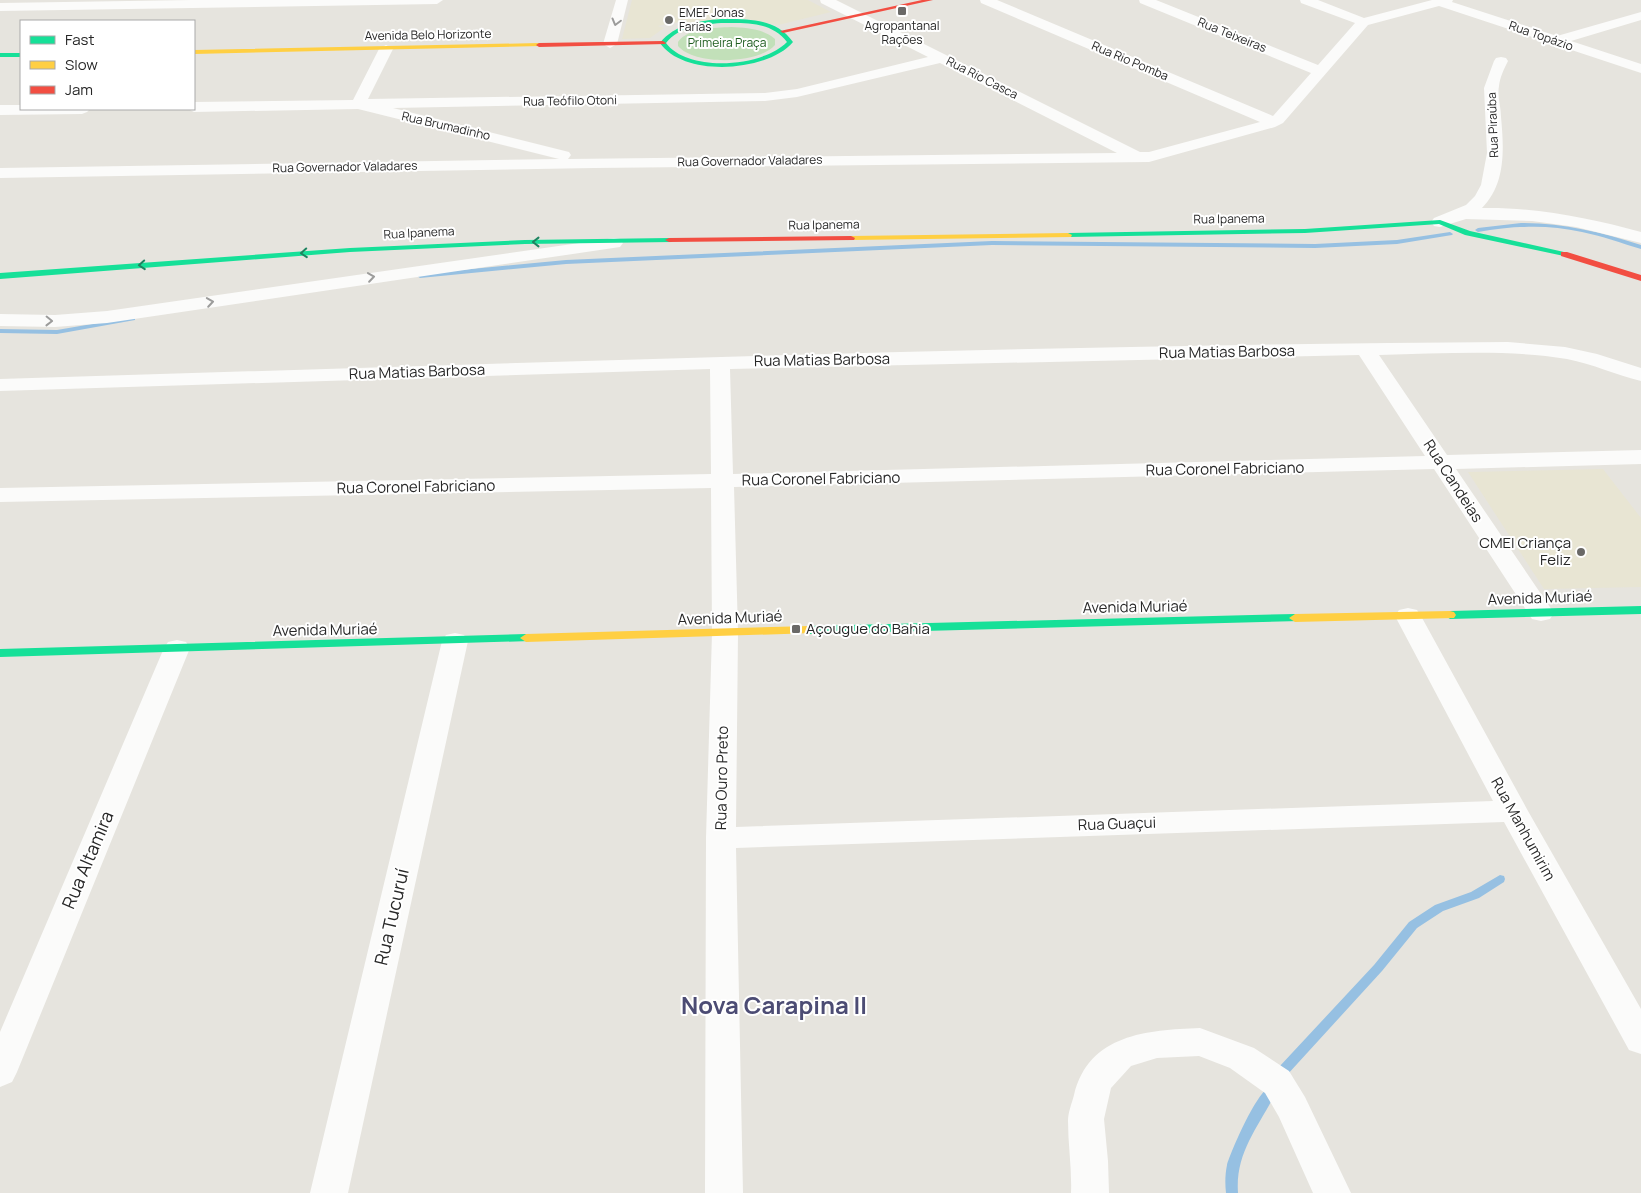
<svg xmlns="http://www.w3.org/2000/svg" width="1641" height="1193" font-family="Manrope,sans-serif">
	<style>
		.education { fill: #e8e5d3 }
		.green { fill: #c2e0b9 }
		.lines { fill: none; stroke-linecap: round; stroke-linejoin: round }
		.stream { fill: #96c0e2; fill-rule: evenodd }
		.street { fill: #fbfbfa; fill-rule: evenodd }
		.fast { fill: #16e098; fill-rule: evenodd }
		.slow { fill: #ffcf43; fill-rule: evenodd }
		.jam { fill: #f24e42; fill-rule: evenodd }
		.oneway { stroke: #9c9c9b }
		.oneway2 { stroke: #1e8460 }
		.poi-dot { fill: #6a6967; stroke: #fff; stroke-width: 2 }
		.labels { text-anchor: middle; stroke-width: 4; stroke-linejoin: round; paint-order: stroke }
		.far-poi-label { font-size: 12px; fill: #272727; stroke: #fff; text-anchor: start }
		.far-street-label { font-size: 12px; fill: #272727; stroke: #fff }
		.far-park-label { font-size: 12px; fill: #1f5d1f; stroke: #fff }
		.street-label { font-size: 15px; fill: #272727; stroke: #fff }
		.poi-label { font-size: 15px; fill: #272727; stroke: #fff; text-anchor: end }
		.near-street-label { font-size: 18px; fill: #272727; stroke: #fff }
		.near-district-label { font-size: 24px; font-weight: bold; fill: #4c4c74; stroke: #fff }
	</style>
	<rect width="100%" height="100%" fill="#e6e4de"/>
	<!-- education -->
	<path class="education" d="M632,0h176l23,12 -53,13 -30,-6 -77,4 -13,3 6,2 -14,10 -28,1z
		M1603,469l38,49v69l-97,2 -76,-117z"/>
	<!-- green -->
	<path class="green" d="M731,27c15,1 31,1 44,12v6c-16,19 -80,21 -97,1v-4c11,-15 36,-14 53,-15z"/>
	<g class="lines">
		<!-- stream -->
		<path class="stream" d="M1521,223c42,0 80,9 120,22v4c-20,-6 -39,-13 -59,-17 -35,-8 -69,-6 -104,0l-3,-2 3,-2z
			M1450,232l3,2 -1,1 -55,9 -82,4 -323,-3 -426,19 -146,14 -3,-2 3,-2 146,-14 426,-19 323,3 82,-4z
			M133,317l2,1v2l-78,14 -57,-1v-4l57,1z
			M1500,875l4,1 1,3 -1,3 -25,16 -36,13 -26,17 -35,43 -95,104 -4,1 -4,-1 -2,-4 2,-4 95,-102 35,-43 26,-17 36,-13z
			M1270,1087l4,1 2,4c-17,35 -41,60 -38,101h-12c-1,-9 -1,-18 1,-28 4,-14 30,-74 43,-78z"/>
		<!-- street -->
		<path class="street" d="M192,0h251l-6,4 -437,7v-8z
			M616,0h12l-11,44 -7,4 -7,-4z
			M820,0h16l304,152h9l111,-30 -279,-119 -1,-3h17l276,116 38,-43 -171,-70 -1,-3h17l162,65 37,-42 -54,-20 -1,-3h18l46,18 68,-18h21l-1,2 105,34 84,-24v8l-70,21 70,23v9l-202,-67 -71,19 -85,98 -8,4 -126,35 -555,6 -594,10v-10l559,-9 -201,-50 -164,3 -6,-3h6v-7l159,-2 26,-51 7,-4 7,4 -25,50 397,-6 32,-4 131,-32 -107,-54zM940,63l177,90 -549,6 3,-4 -2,-3 -176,-44 372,-7 32,-4z
			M1501,57l5,1 2,3c-4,8 -8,16 -9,25 -2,10 2,21 2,31 3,32 5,67 -19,91 54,-1 108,10 159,24v11l-65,-16 -44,-6 -66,-2 -26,8 -6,-1 -3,-4 3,-4 32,-13 9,-9 6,-11 6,-32 -3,-65 10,-27 2,-3z
			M0,105h21v4h69l-3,3 -5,2 -82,1z
			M614,238l6,1 3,4 -3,4 -513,76 -52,4 -55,-1v-12l55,1 52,-4z
			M1508,342l57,5 32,7 44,14v13c-25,-6 -48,-17 -74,-22 -61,-10 -126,-5 -188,-4l68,100 194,-5v14l-185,5 98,144 -4,6 -9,2 -9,-2 -98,-150 -700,18 4,146 -2,194 757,-26 -98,-185 4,-6 9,-2 9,2 4,6 107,195 113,198v45l-12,-4 -125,-228 -768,26 7,345h-38l1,-355 6,-205 -1,-145 -711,14v-14l711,-14 -1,-105 -710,22v-12c503,-15 1005,-34 1508,-37zM1359,355l66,101 -692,18 -3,-105z
			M455,633l9,2 4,6 -120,552h-38l132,-552 4,-6z
			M177,640l9,2 4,6 -173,424 -5,10 -12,5v-55l164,-384 4,-6z
			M1200,1028l54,20 35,23 16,26 46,96h-38l-34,-76 -14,-24 -35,-25 -31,-12 -42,2 -26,8 -20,22 -7,31 4,42 1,32h-38c1,-24 -3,-48 -3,-72 0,-9 4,-18 6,-26 15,-61 73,-65 126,-67z"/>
		<!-- fast -->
		<path class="fast" d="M721,19c27,0 55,-1 72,23 -25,30 -109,36 -133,1 15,-19 38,-22 61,-24zM721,23c24,0 50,-2 66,19 -24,25 -99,31 -121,1 14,-17 34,-18 55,-20z
			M0,53h21v4h-21z
			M1440,220l30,11 94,21 4,2 -4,2 -99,-21 -26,-11 -134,9 -237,4 -4,-2 4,-2 237,-4z
			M669,238h3v4l-147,2 -175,8 -350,27v-6l350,-25 175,-8z
			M1641,606v8l-191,5 -6,-4 6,-4z
			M1295,614l6,4 -2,3 -489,13 -6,-4 6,-4z
			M526,634l6,4 -2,3 -530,16v-8z"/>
		<!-- slow -->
		<path class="slow" d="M539,43l2,1v2l-347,8v-4z
			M1068,233l4,2 -1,2 -220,3 -4,-2 4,-2z
			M1450,611l4,1 2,3 -2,3 -159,4 -6,-4 6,-4z
			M810,626l6,4 -2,3 -288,9 -6,-4 6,-4z"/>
		<!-- jam -->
		<path class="jam" d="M922,0h11l-150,33 -3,-2z
			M663,41l3,2 -1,1 -126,3 -3,-2 3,-2z
			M851,236l4,2 -1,2 -185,2 -4,-2 4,-2z
			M1561,252h6l74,23v6l-80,-25z"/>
	</g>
	<!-- one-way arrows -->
	<defs><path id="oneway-chevron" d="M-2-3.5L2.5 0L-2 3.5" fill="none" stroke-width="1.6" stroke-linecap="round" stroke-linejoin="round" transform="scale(1.25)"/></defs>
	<g class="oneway">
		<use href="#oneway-chevron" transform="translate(616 22) rotate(105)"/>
		<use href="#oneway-chevron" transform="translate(371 277) rotate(-8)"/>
		<use href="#oneway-chevron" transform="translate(210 302) rotate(-9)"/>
		<use href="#oneway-chevron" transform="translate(49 321) rotate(1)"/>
	</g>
	<g class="oneway2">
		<use href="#oneway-chevron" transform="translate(536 242) rotate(-180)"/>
		<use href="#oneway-chevron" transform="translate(304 253) rotate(176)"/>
		<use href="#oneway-chevron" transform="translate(142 265) rotate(176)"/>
	</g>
	<!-- markers -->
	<g class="poi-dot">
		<rect x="897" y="6" width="10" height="10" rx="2.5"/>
		<circle cx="669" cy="20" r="5"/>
		<circle cx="1581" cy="552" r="5"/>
		<rect x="791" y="624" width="10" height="10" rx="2.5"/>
	</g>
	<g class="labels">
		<!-- far-poi labels -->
		<g class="far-poi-label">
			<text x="679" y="17">EMEF Jonas<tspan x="679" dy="14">Farias</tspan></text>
			<text x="902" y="30" text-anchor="middle">Agropantanal<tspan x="902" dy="14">Rações</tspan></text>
		</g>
		<!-- far-street labels -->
		<g class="far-street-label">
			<text transform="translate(428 35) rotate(-1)" y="4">Avenida Belo Horizonte</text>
			<text transform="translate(1232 35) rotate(22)" y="4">Rua Teixeiras</text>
			<text transform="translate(1541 36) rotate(19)" y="4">Rua Topázio</text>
			<text transform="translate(1130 61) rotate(23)" y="4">Rua Rio Pomba</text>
			<text transform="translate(982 78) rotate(27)" y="4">Rua Rio Casca</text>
			<text transform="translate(570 101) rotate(-1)" y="4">Rua Teófilo Otoni</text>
			<text transform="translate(1493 125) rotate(-92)" y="4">Rua Piraúba</text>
			<text transform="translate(446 126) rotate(13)" y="4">Rua Brumadinho</text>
			<text transform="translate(750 161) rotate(-1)" y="4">Rua Governador Valadares</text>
			<text transform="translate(345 167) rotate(-1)" y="4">Rua Governador Valadares</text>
			<text transform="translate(1229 219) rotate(-1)" y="4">Rua Ipanema</text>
			<text transform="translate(824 225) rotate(-1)" y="4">Rua Ipanema</text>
			<text transform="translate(419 233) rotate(-3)" y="4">Rua Ipanema</text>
		</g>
		<!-- far-park labels -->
		<g class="far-park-label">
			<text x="727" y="47">Primeira Praça</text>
		</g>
		<!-- street labels -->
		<g class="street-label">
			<text transform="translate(1227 352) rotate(-1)" y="5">Rua Matias Barbosa</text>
			<text transform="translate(822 360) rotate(-1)" y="5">Rua Matias Barbosa</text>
			<text transform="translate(417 372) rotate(-2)" y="5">Rua Matias Barbosa</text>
			<text transform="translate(1225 469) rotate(-1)" y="5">Rua Coronel Fabriciano</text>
			<text transform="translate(821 479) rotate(-1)" y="5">Rua Coronel Fabriciano</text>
			<text transform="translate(1453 481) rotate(57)" y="5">Rua Candeias</text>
			<text transform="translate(416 487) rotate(-1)" y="5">Rua Coronel Fabriciano</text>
			<text transform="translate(1540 598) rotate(-2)" y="5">Avenida Muriaé</text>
			<text transform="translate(1135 607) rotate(-1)" y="5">Avenida Muriaé</text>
			<text transform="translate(730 618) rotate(-2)" y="5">Avenida Muriaé</text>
			<text transform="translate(325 630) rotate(-1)" y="5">Avenida Muriaé</text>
			<text transform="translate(722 778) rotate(-89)" y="5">Rua Ouro Preto</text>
			<text transform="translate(1117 824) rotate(-2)" y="5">Rua Guaçui</text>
			<text transform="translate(1523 829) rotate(61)" y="5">Rua Manhumirim</text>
		</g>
		<!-- poi labels -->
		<g class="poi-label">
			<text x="1571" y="548">CMEI Criança<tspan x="1571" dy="17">Feliz</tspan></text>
			<text x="806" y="634" text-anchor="start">Açougue do Bahia</text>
		</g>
		<!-- near-street labels -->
		<g class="near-street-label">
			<text transform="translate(88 860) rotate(-67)" y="6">Rua Altamira</text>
			<text transform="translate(392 917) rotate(-77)" y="6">Rua Tucuruí</text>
		</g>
		<!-- near-district labels -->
		<g class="near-district-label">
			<text x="774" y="1014">Nova Carapina II</text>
		</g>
	</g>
	<!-- legend -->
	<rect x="20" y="20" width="175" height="90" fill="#ffffff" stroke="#a9a9a9"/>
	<rect x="30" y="36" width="25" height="8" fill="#16e098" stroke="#a9a9a9"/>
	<text x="65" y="45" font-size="15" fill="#272727">Fast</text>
	<rect x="30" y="61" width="25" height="8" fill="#ffcf43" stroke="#a9a9a9"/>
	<text x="65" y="70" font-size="15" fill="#272727">Slow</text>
	<rect x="30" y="86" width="25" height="8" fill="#f24e42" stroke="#a9a9a9"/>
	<text x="65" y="95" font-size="15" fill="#272727">Jam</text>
</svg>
